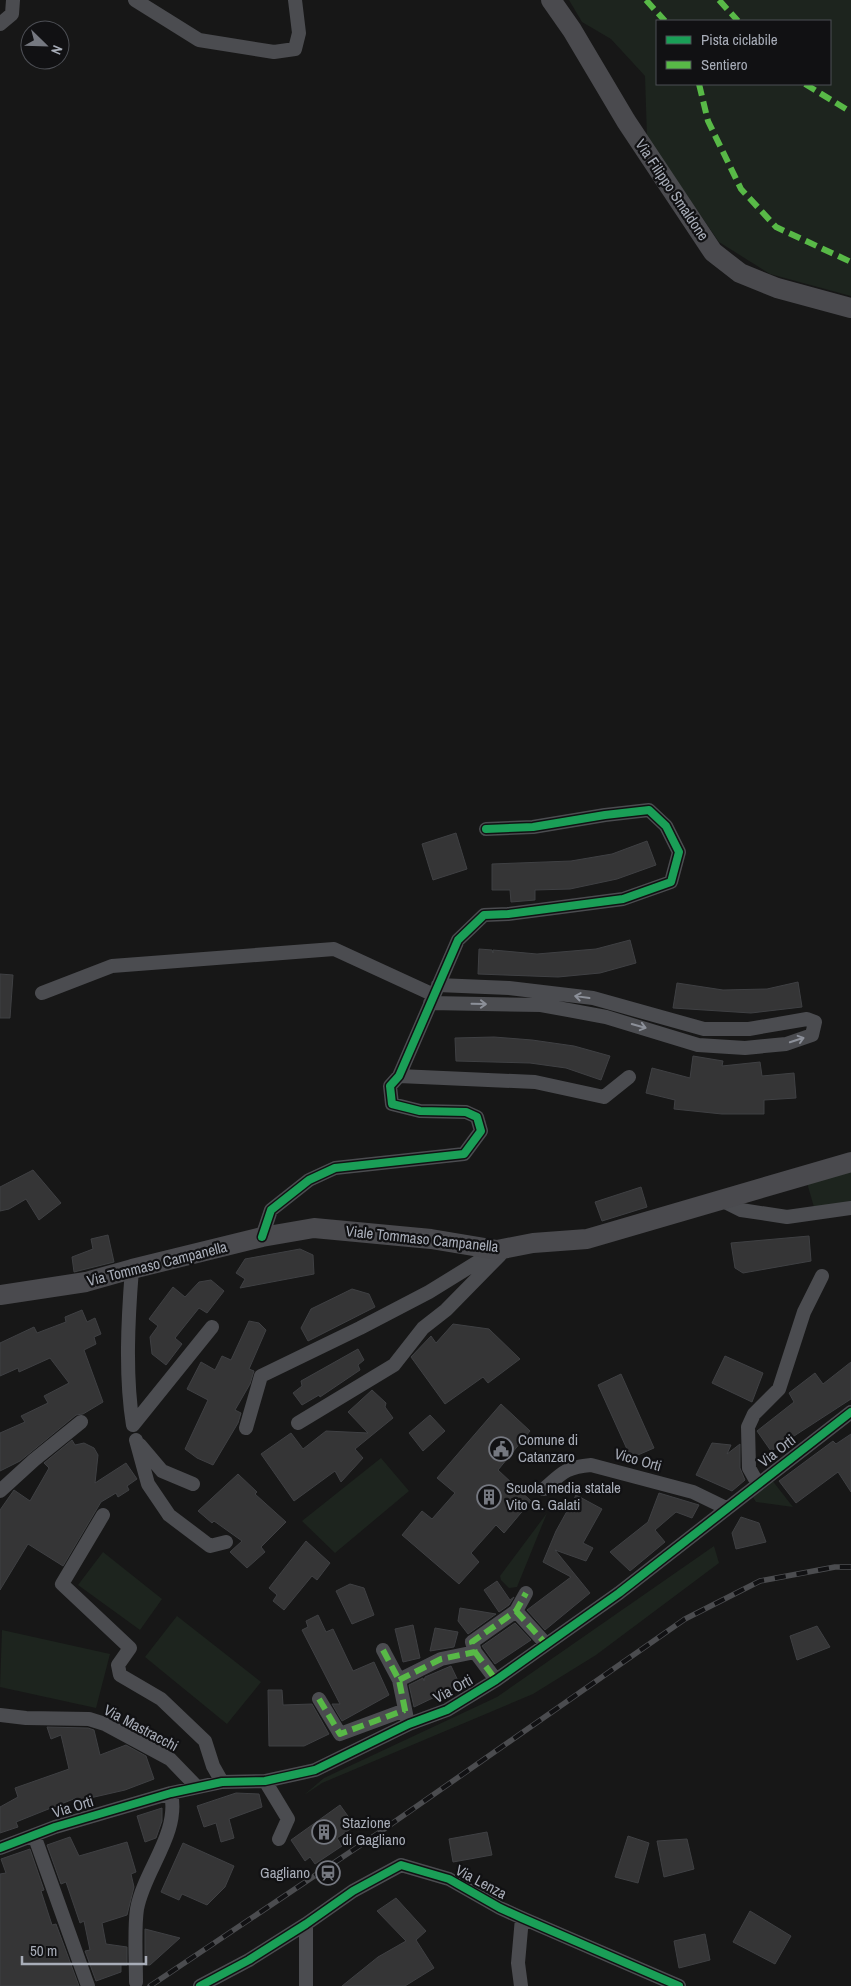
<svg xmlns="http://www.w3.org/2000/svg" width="851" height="1986" font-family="'Archivo Narrow',sans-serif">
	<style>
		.green { fill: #1d241e; fill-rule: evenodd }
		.building { fill: #353536; stroke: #3f4043 }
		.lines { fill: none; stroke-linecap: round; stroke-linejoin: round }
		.street { stroke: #4b4c50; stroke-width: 14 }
		.secondary { stroke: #4a4a4e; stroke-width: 20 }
		.rail-casing { stroke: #4b4c4f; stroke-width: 5.5 }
		.rail { stroke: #111113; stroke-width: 4; stroke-dasharray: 11; stroke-linecap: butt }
		.quiet { stroke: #58b947; stroke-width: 6; stroke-dasharray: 12 6; stroke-linecap: butt }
		.cycleway-casing { stroke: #111113; stroke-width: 11 }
		.cycleway { stroke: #1a9f57; stroke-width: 8 }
		.oneway { stroke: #8c9099 }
		.labels { text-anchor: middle; stroke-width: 4.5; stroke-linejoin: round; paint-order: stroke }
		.street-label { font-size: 15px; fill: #a8adb8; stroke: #111113 }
		.poi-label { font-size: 15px; fill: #a8adb8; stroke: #111113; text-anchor: start }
	</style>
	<rect width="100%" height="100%" fill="#171717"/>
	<!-- green -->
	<path class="green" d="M569,0h282v296l-81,-22 -51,-32 -72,-105 -2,-61 -34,-37 -29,-17zM657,21h173v63h-173z
		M851,1168v40l-35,6 -9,-31z
		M381,1458l28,33 -74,62 -33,-32z
		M768,1475l25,32 -37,-5 -7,-11z
		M547,1513l-30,74 -8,1 -8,-8 -1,-4z
		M714,1546l5,17 -123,92 -63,39 -211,89 -18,12 20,-17 173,-81z
		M103,1552l59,47 -22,31 -62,-45z
		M177,1616l84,66 -34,42 -82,-67z
		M2,1630l108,24 -14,54 -96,-21z"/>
	<!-- building -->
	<path class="building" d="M456,833l11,36 -34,11 -11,-36z
		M647,841l9,24 -39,14 -47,10 -35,1v10l-24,2 -1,-12h-18v-26l79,-3 41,-7z
		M630,940l6,23 -36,10 -42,4 -80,-3 1,-25 13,1 1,3v-3l44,4 59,-5z
		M0,974l13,1 -3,43h-10z
		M798,982l4,25 -51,6 -78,-5 4,-25 46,7 44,-1z
		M494,1037l38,3 42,6 36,10 -9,24 -35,-12 -36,-5 -74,-2 -1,-23z
		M693,1056l30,5 -1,5 38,-4 2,14 32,-3 2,25 -32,2v14h-42l-48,-5 1,-9 -29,-7 6,-25 38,10z
		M33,1170l28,33 -22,17 -13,-21 -17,10 -9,2v-24z
		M641,1187l6,20 -45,14 -7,-19z
		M108,1235l6,27 -40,10 -2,-15 21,-8 -2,-10z
		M809,1236l2,25 -68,12 -8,-5 -4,-25z
		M300,1249l13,6 1,19 -74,14 5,-9 -9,-6 9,-14z
		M211,1280l13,11 -17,22 -8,-5 -24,30 7,6 -16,21 -14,-11 -2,-17 8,-11 -9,-7 24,-32 12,10 14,-15z
		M352,1289l17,5 6,13 -67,34 -7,-13 10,-19z
		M82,1310l5,12 8,-4 6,16 -7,3 2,7 -12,6 19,52 -20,12 -7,1 -56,46 -20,10v-38l25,-11 -4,-6 27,-13 -4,-7 25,-13 -19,-25 -31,14 -1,-4 -18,8v-33l34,-16 3,6 29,-11 -1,-5z
		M249,1321l10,2 7,7 -17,39 5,2 -4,13 -15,26 6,3 -3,10 -25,42 -16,-7 -12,-9 23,-49 -21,-11 14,-27 14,8 7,-14 9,4z
		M453,1324l36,5 31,30 -32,24 -5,-6 -38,27 -34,-47 20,-21 5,7z
		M358,1349l6,11 -6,5 2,5 -40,27 -1,-2 -17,10 -9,-12 9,-7 -1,-5z
		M725,1356l38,17 -11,29 -40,-19z
		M851,1362v37l-80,52 -14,-20 37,-29 -5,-9 26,-20 8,11z
		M621,1374l33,74 -23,10 -33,-73z
		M372,1390l14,13 -1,4 8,11 -38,31 8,9 -22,24 -6,-11 -41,30 -33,-47 30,-21 12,16 23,-18 42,2 -20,-21z
		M501,1404l29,27 -32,39 33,31 -27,32 -8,-8 -25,28 8,9 -20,22 -57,-49 20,-24 10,8 23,-26 -18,-15z
		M430,1415l15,16 -22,20 -14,-18z
		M851,1434v58l-13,-20 -42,31 -17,-22 54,-40 3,3z
		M72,1440l3,5 9,-2 10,5 4,7 -3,28 31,-20 11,16 -10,7 2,4 -11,7 -2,-4 -15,9 -38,64 -35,-22 -28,46v-80l14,-20 16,11 19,-33 -5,-5z
		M712,1443l19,2 -4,9 13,-10v24l5,12 -13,11 -36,-16z
		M238,1474l19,18 -2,2 31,28 -25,25 4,5 -18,16 -17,-16 12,-11 -28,-20 -2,2 -14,-12z
		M659,1493l40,12 -7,13 -16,-6 -21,18 10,12 -35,29 -20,-19 38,-30z
		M576,1495l26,14 -19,34 10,5 -7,13 -31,-11 35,43 -45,37 -18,-20 44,-33 -28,-15 13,-31z
		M741,1517l18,6 7,19 -30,7 -4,-16z
		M306,1541l24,22 -13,17 -5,-4 -28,34 -11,-9 4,-6 -8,-7z
		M497,1581l13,19 4,-3 -5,8 -10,7 -15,-22z
		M350,1584l14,4 10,27 -22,9 -16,-33z
		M460,1608l36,6 -28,20 -10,-13z
		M318,1615l8,17 7,-3 20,42 21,-9 15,33 -47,26 -10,-17h8l-38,-74 6,-3 -2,-6z
		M515,1623l16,17 -36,24 -13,-18z
		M413,1625l7,33 -17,4 -8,-33z
		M817,1626l13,21 -33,13 -7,-24z
		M435,1628l23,4 -4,15 -24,4z
		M451,1666l9,19 -46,22 -5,-22 14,-7 1,3 1,-4z
		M268,1690h14l1,15 29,-1 17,30 -25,12h-35z
		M47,1727l41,1 6,2 6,25 26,-10 20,11 8,23 -29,11 -48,11 -1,-3 -60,24 2,5 -18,6v-26l18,-10 -3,-9 54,-19 -8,-34 -10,4z
		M236,1793l23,1 3,13 -33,12 5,19 -13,4 -5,-19 -12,4 -7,-21z
		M340,1805l15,21 -18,12 5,8 -27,18 -5,-7 -5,4 -14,-21z
		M162,1808v13l-6,17 -11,4 -8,-26z
		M487,1832l5,23 -39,7 -4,-23z
		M628,1836l21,7 -11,40 -23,-6z
		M70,1837l9,19 48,-14 9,30 -5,2 3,13 -7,28 -25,8 4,21 21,3v18h-6v7l-25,9 -11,-30 5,-1 -6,-29 -4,2 -14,-41 -5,2 -14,-39z
		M687,1839l7,30 -30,8 -7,-36z
		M183,1843l51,23 -9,21 -18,18 -25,-11 -3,6 -18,-8z
		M30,1849l14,41 -3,1 11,34 4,-1 23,62h-79v-112l6,-1 -5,-14z
		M396,1898l30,33 -10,9 18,28 -29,18h-63l36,-29 28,-16 -29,-30z
		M750,1911l41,25 -16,28 -42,-22z
		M145,1929l35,9 -30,27h-5z
		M705,1934l5,26 -31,8 -5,-27z"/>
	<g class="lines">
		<!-- street -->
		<path class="street" d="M135,0l64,40 75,12 21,-3 4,-16 -4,-33
			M0,24l12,-10 1,-14
			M42,993l70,-27 222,-17 100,46
			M430,1003l111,2 65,12 92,28 47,3 41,-4 26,-9 3,-13 -8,-3 -58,10h-45l-111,-31 -84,-10 -71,-3
			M399,1076l136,6 69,15 25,-20
			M721,1200l20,10 46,7 64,-9
			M262,1237l9,-27 38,-30 26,-12 129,-14 17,-23 -4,-14 -11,-5 -46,-1 -28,-7 -2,-18 9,-10 59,-136 26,-25 24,-1 115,-15 48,-17 8,-30 -13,-26 -17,-16 -44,5 -72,12 -47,2
			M132,1269c-4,50 -7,107 1,156l79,-98
			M298,1423l96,-58 29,-37 23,-18 54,-55
			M246,1428l15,-52 99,-48 69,-36 68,-42
			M136,1440l12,44 21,31 41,31 16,-4
			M140,1445l22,26 31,13
			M758,1484l-9,-16 -1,-41 6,-13 25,-25 25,-77 18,-36
			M544,1489c18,-16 22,-22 47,-24l102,27 33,16
			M0,1491l34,-31 47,-38
			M103,1515l-41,69 68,64 -12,17 2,10 41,24 44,42 8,25 9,16
			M516,1611l30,33
			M383,1650l16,30 8,39
			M475,1652l21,28
			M399,1680l42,-21 34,-7 -3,-10 44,-31 10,-18
			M319,1699l21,35 65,-24
			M0,1715l26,3 63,1 16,5 65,35 27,28
			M265,1781l23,38 -9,20
			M34,1835l54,151
			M0,1848l55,-21 116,-34 51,-11 43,-1 50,-11 94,-46 38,-14 49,-30 123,-87 232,-181
			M136,1982c0,-22 -2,-54 1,-73 7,-39 43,-75 34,-116
			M200,1986l49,-26 57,-36 47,-33 48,-26 48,14 51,29 22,10 157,68
			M306,1986v-62
			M521,1986l-3,-23 4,-45"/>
		<!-- secondary -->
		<path class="secondary" d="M551,0l21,30 54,91 87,131 27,21 37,15 74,20
			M0,1295l86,-13 46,-13 130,-32 52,-9 117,11 66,11 36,-7 54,-4 264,-77"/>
		<!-- rail casing -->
		<g class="rail-casing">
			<path id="rail" d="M150,1986l227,-152 308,-215 75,-38 75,-14h16"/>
		</g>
		<!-- rail -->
		<use href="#rail" class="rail"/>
		<!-- quiet -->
		<path class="quiet" d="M646,0l19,21
			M719,0l19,21
			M699,84l9,37 33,68 35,38 75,35
			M805,84l46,28
			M516,1611l30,33
			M383,1650l16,30 7,35
			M475,1652l21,28
			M399,1680l42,-21 34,-7 -3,-10 44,-31 10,-18
			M319,1699l21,35 65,-24"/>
		<!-- cycleway casing -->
		<g class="cycleway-casing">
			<path id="cycleway" d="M262,1237l9,-27 38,-30 26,-12 129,-14 17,-23 -4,-14 -11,-5 -46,-1 -28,-7 -2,-18 9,-10 59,-136 26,-25 24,-1 115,-15 48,-17 8,-30 -13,-26 -17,-16 -44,5 -72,12 -47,2
				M0,1848l55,-21 116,-34 51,-11 43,-1 50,-11 94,-46 38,-14 49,-30 123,-87 232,-181
				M200,1986l49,-26 57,-36 47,-33 48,-26 48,14 51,29 22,10 157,68"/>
		</g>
		<!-- cycleway -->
		<use href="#cycleway" class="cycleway"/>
	</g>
	<!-- one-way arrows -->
	<defs><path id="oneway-shaft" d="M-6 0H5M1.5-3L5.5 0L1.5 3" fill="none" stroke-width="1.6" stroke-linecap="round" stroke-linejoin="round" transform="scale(1.25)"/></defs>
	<g class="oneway">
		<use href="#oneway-shaft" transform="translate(582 997) rotate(-172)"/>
		<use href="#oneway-shaft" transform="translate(479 1004) rotate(1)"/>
		<use href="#oneway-shaft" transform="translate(639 1026) rotate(16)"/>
		<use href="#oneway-shaft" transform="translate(797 1040) rotate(-18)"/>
	</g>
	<!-- icons -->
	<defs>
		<g id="civic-ring" transform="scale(1.25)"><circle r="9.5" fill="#111113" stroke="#757880" stroke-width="1.5"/><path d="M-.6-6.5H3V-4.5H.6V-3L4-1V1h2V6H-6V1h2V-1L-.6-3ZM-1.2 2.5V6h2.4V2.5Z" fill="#757880"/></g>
		<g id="building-ring" transform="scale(1.25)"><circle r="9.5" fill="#111113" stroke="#757880" stroke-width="1.5"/><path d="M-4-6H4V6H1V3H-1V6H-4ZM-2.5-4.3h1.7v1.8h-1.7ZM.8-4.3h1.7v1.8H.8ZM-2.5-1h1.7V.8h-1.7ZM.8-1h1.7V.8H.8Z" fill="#757880"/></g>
		<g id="station-ring" transform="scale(1.25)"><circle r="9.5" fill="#111113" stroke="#757880" stroke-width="1.5"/><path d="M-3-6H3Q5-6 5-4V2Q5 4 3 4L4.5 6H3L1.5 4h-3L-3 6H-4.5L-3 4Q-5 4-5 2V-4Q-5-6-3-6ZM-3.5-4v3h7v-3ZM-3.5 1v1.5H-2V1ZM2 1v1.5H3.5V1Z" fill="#757880"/></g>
	</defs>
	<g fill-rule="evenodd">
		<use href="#civic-ring" x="501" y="1449"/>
		<use href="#building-ring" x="489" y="1497"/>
		<use href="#building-ring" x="324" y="1832"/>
		<use href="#station-ring" x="328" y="1873"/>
	</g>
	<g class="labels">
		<!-- street labels -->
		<g class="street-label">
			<text transform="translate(672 190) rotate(56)" y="5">Via Filippo Smaldone</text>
			<text transform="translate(422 1239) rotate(6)" y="5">Viale Tommaso Campanella</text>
			<text transform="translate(157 1264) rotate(-14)" y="5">Via Tommaso Campanella</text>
			<text transform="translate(777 1451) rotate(-38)" y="5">Via Orti</text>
			<text transform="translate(638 1460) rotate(16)" y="5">Vico Orti</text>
			<text transform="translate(453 1689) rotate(-29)" y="5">Via Orti</text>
			<text transform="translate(141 1728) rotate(28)" y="5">Via Mastracchi</text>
			<text transform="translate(73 1807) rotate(-17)" y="5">Via Orti</text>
			<text transform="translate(481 1882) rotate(28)" y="5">Via Lenza</text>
		</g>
		<!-- poi labels -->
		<g class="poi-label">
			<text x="518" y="1445">Comune di<tspan x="518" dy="17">Catanzaro</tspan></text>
			<text x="506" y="1493">Scuola media statale<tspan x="506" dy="17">Vito G. Galati</tspan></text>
			<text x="342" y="1828">Stazione<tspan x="342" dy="17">di Gagliano</tspan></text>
			<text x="310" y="1878" text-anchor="end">Gagliano</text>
		</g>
	</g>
	<!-- legend -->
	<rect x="656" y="20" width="175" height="65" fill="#111113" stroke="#4d4f55"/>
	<rect x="666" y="36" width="25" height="8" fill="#1a9f57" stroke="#4d4f55"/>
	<text x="701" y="45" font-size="15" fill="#a8adb8">Pista ciclabile</text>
	<rect x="666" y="61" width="25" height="8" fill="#58b947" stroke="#4d4f55"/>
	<text x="701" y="70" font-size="15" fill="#a8adb8">Sentiero</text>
	<!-- north arrow -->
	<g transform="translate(45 45) rotate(113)"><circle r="24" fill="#111113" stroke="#4d4f55"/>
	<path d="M0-4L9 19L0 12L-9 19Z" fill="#757880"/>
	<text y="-8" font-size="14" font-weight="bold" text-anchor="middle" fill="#a8adb8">N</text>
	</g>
	<!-- scale -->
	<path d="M22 1956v8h124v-8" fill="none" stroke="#a8adb8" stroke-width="2.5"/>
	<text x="30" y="1956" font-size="15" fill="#a8adb8" stroke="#111113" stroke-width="4" paint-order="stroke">50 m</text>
</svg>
